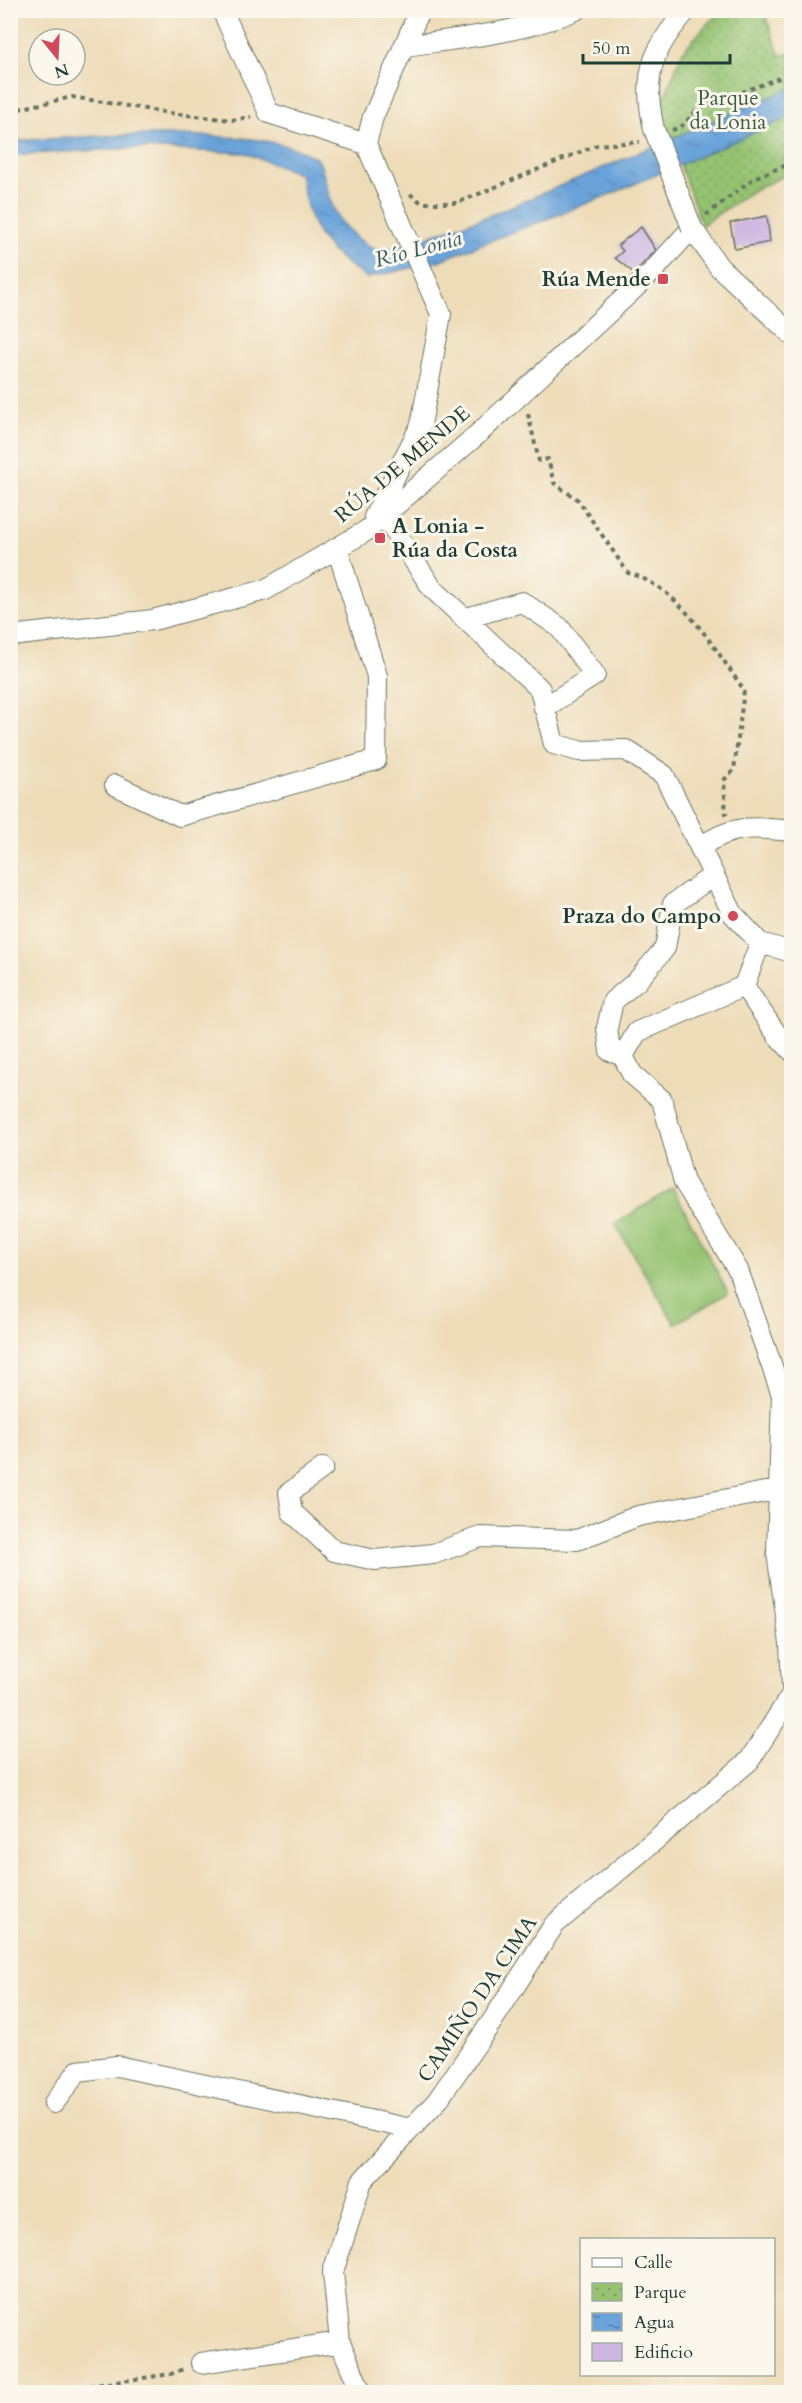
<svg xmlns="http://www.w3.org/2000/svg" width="802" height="2403" font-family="Cardo,serif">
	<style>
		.park { fill: url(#park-dots); stroke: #5a8053; stroke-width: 1.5 }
		.pitch { fill: #96c372; stroke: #5a8053; stroke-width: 1.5 }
		.water { fill: url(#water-ripples); stroke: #457087; stroke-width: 1.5 }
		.building { fill: #cdb6e1 }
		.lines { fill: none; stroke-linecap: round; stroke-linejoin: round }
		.minor-casing { stroke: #677563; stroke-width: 22 }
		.path { stroke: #677563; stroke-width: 4; stroke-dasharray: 4.5 4.5; stroke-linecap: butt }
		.minor { stroke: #fff; stroke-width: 20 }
		.minor-bridge-casing { stroke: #677563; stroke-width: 22; stroke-linecap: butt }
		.minor-bridge { stroke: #fff; stroke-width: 20 }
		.poi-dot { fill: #d1495b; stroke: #fbf7ec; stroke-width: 2 }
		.labels { text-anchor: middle; stroke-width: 6; stroke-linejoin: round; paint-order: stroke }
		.park-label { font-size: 21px; fill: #3d5e44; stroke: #fbf7ec }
		.poi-label { font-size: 21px; font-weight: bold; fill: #1f3d34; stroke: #fbf7ec; text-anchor: end }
		.street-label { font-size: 21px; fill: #1f3d34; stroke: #fbf7ec }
		.water-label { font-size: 22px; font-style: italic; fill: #365c66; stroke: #fbf7ec }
	</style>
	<defs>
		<pattern id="park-dots" width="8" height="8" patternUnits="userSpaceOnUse" patternTransform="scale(1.5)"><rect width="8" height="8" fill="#96c372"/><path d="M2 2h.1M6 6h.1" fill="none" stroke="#7aa05e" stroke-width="1.8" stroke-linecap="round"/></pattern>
		<pattern id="water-ripples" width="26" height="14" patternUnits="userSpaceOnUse" patternTransform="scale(1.5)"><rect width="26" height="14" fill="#6ba3da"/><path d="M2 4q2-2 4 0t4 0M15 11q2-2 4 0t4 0" fill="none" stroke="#5786b2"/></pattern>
	</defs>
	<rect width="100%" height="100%" fill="#fbf7ec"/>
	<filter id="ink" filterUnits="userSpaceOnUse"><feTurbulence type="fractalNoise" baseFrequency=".0167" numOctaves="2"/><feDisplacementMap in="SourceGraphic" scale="12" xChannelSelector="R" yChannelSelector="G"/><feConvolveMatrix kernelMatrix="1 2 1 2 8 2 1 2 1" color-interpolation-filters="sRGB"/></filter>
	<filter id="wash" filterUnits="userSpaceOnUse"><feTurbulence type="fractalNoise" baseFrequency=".008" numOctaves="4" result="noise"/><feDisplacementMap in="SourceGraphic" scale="24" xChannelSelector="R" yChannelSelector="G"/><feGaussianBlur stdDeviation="1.35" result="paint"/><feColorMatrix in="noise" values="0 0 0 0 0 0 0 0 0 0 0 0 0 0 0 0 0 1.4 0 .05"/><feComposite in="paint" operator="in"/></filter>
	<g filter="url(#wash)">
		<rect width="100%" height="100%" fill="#eedcb9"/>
		<!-- park -->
		<path class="park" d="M723,11h41l16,45 11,-3v120l-36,16 -53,36 -38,-103v-24l19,-47 27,-30z"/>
		<!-- pitch -->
		<path class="pitch" d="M673,1188l55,105 -53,31 -60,-100z"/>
		<!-- water -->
		<path class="water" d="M791,88v29l-180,77 -178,69 -66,15c-48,-33 -57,-47 -67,-104l-55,-21 -108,-5 -126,7v-14c66,-4 130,-8 196,-5 40,2 76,3 111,23 8,17 9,37 18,54 7,15 30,35 46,39l109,-37z"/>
		<g id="blocks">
			<!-- building -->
			<path class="building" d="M767,216l3,26 -35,7 -5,-26z
				M641,227l15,23 -22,23 -19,-15 8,-7 -5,-6z"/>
		</g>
	</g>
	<g filter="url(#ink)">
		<use href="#blocks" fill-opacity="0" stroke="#677563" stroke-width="1.5"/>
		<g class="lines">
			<!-- minor casing -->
			<g class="minor-casing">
				<path id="minor" d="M222,10l47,103 97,31
					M405,46c57,-8 117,-13 171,-36
					M654,129c-12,-52 -3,-79 33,-119
					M384,515l48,73 108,101 14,55 25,7 47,-1 38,25 69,139 27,29
					M374,517l47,-92 20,-111 -75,-170 7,-27 47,-107
					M466,618l56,-16 37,25 36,48 -51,33
					M10,636l143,-16 112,-30 101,-59 112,-97 174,-162 40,-44 27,39 73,68
					M115,785l65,31 196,-56 1,-84 -40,-128
					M700,847c34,-23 52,-20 92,-16
					M760,943l32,9
					M744,986l34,50 14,15
					M623,1056l9,18 30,26 22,82 54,88 44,125 -5,158 13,90 2,44
					M623,1056l-13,-5 -3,-23 6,-27 24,-20 28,-33 8,-44 41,-29
					M623,1056l14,-24 107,-46 16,-43
					M323,1468l-34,25 3,19 42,39 41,9 58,-6 47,-17 97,3 61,-24 143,-27
					M54,2103l24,-32 39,-5 294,63
					M201,2363l139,-21
					M361,2392l-21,-50 -7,-70 29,-91 75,-80 56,-81 61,-95 195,-164 43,-67"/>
			</g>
			<!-- path -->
			<path class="path" d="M10,111l62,-14 98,16 62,7 19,-3
				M672,130l9,-3 17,-18 94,-36
				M410,194l12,9h35l140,-58 43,-3
				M706,215l48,-37 38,-15
				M528,414l11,47 9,-2 6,24 24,17 50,73c52,14 86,75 116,117l-10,80 -10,10 2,35
				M45,2392l126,-18 15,-6"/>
			<!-- minor -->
			<use href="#minor" class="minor"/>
			<!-- minor-bridge casing -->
			<g class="minor-bridge-casing">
				<path id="minor-bridge" d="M654,129l38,99"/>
			</g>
			<!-- minor-bridge -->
			<use href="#minor-bridge" class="minor-bridge"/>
		</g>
	</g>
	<!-- markers -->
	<g class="poi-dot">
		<rect x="657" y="273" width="12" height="12" rx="3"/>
		<rect x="374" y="532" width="12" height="12" rx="3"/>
		<circle cx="733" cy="916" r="6"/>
	</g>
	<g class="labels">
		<!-- park labels -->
		<g class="park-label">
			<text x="728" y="105">Parque<tspan x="728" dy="24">da Lonia</tspan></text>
		</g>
		<!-- poi labels -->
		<g class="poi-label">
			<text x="651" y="286">Rúa Mende</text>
			<text x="392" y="533" text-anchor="start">A Lonia -<tspan x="392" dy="24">Rúa da Costa</tspan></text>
			<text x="721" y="923">Praza do Campo</text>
		</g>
		<!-- street labels -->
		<g class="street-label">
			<text transform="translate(402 464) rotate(-40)" y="7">RÚA DE MENDE</text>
			<text transform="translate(477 1999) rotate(-56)" y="7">CAMIÑO DA CIMA</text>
		</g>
		<!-- water labels -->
		<g class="water-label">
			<text transform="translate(418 248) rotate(-15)" y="8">Río Lonia</text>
		</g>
	</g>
	<!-- margin -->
	<rect width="802" height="2403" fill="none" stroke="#fbf7ec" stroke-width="36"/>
	<!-- legend -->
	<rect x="580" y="2238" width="195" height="138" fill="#fbf7ec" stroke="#a3ada2" stroke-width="1.5"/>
	<rect x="592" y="2258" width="30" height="9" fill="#ffffff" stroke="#a3ada2" stroke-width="1.5"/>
	<text x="634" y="2268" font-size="18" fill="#1f3d34">Calle</text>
	<rect x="592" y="2283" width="30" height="18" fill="url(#park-dots)" stroke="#a3ada2" stroke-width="1.5"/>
	<text x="634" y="2298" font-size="18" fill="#1f3d34">Parque</text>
	<rect x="592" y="2313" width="30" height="18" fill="url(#water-ripples)" stroke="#a3ada2" stroke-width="1.5"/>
	<text x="634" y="2328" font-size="18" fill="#1f3d34">Agua</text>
	<rect x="592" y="2343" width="30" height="18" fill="#cdb6e1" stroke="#a3ada2" stroke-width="1.5"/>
	<text x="634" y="2358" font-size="18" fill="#1f3d34">Edificio</text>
	<!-- north arrow -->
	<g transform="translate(57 57) rotate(162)"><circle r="28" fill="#fbf7ec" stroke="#a3ada2" stroke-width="1.5"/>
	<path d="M0-4.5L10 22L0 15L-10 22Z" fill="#d1495b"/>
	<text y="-9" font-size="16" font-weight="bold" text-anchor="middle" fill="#1f3d34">N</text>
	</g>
	<!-- scale -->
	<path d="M583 54v9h147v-9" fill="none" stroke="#1f3d34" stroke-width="3"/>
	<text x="592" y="54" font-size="18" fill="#1f3d34" stroke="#fbf7ec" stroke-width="4.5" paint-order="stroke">50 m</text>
</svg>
